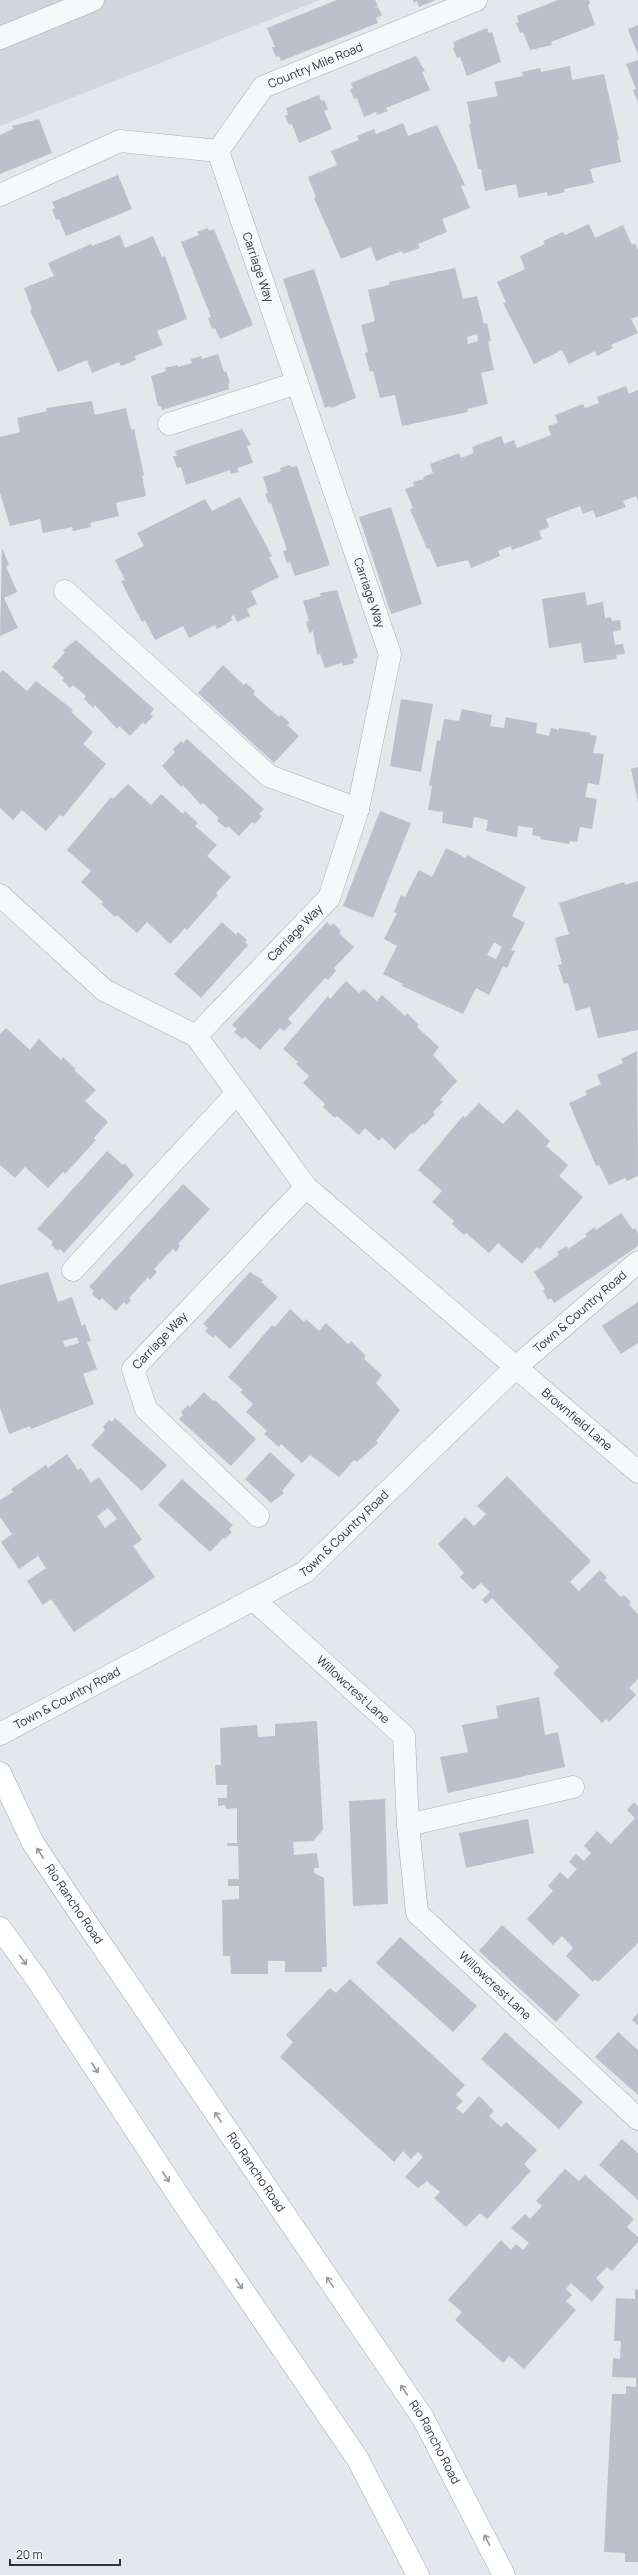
<svg xmlns="http://www.w3.org/2000/svg" width="638" height="2575" font-family="Manrope,sans-serif">
	<style>
		.built { fill: #d2d6de }
		.building { fill: #bbc0ca; fill-rule: evenodd }
		.lines { fill: none; stroke-linecap: round; stroke-linejoin: round }
		.minor-casing { stroke: #a9aeb7; stroke-width: 23 }
		.major-casing { stroke: #a3abb8; stroke-width: 23 }
		.minor { stroke: #f7f8fa; stroke-width: 22 }
		.major { stroke: #fff; stroke-width: 22 }
		.oneway { stroke: #959aa2 }
		.labels { text-anchor: middle; stroke-width: 4; stroke-linejoin: round; paint-order: stroke }
		.street-label { font-size: 12px; fill: #2b3445; stroke: #f4f6f9 }
	</style>
	<rect width="100%" height="100%" fill="#e4e7ec"/>
	<!-- built -->
	<path class="built" d="M0,0h320l-320,126z"/>
	<!-- building -->
	<path class="building" d="M337,0h38l3,6 -6,2 6,-1 4,8 -6,3 2,5 -97,38 -2,-5 -3,1 -4,-10h3l-8,-19z
		M413,0h22l-16,7 -2,-6 -3,2z
		M558,0h31l1,4 -2,1 7,20 -44,17 1,3 -22,5 -7,-18 -3,1 -4,-10 3,-1 -2,-6z
		M638,25v30l-10,-26z
		M487,28l2,5 3,-1 9,30 -34,14 -7,-19 -3,1 -4,-10 2,-2 -2,-4z
		M416,56l9,15 -3,1 8,18 -44,18 2,3 -11,4 -1,-3 -12,5 -7,-19 -3,1 -4,-10 3,-1 -2,-5z
		M638,60v43l-5,-13 3,-1 -10,-25z
		M570,66l2,14 32,-6 15,66h-2l4,22 -31,7 4,14 -30,6 1,3 -17,4 -1,-4 -28,6 -3,-14 -31,7 -4,-22h-3l-9,-45h2l-4,-22 31,-6 -4,-14 29,-6 -1,-4 18,-4 1,4z
		M319,95l2,6 3,-1 4,9 -4,2 8,18 -33,14 -7,-19 -3,1 -4,-9 3,-1 -2,-7z
		M39,119l13,34 -52,21v-39l13,-6 -1,-3z
		M403,123l5,13 29,-11 28,60 -4,1 9,22 -28,11 5,13 -29,12 2,4 -17,6 -1,-3 -26,10 -5,-14 -30,12 -27,-61 2,-1 -8,-20 29,-12 -6,-14 28,-11 -2,-4 17,-7 2,5z
		M118,175l14,34 -66,27 -7,-17 -3,1 -4,-11 3,-1 -3,-6z
		M589,224l6,14 28,-13 9,20 3,-2 3,7v66l-7,3 7,14 -27,12 2,3 -16,8 -2,-5 -26,13 -7,-14 -28,14 -31,-61 3,-1 -9,-20 28,-13 -5,-13 25,-12 -2,-3 20,-9 2,3z
		M208,228l1,3 5,-2 39,96 -33,14 -5,-11 -3,1 -4,-11 3,-1 -30,-75 18,-7 -2,-3z
		M120,235l5,13 28,-12 9,21 3,-1 22,63 -30,12 6,14 -28,11 1,4 -15,6 -2,-4 -27,11 -5,-13 -29,12 -28,-62 2,-1 -8,-21 30,-12 -6,-13 43,-19 1,2z
		M455,268l8,31 14,-3 7,28 3,-1 4,18 -3,1 6,28 -13,3 7,31 -21,5 1,3 -66,14 -7,-31 -15,3 -7,-27 -3,1 -5,-19 3,-1 -7,-27 14,-4 -7,-31 21,-5v-3zM477,334l1,7 -10,3 -1,-7z
		M314,269l42,129 -25,10 -1,-2 -5,2 -42,-129z
		M218,354l6,18 2,-1 4,12 -2,1 1,5 -67,21 -1,-4h-3l-7,-30 15,-5 -1,-3 12,-3 1,2 14,-4 -1,-4 10,-3 1,3z
		M626,386l3,8 9,-4v111l-2,-5 -13,5 3,6 -30,11 -3,-8 -10,4 -3,-8 -34,13 3,8 -10,4 3,8 -30,11 -1,-4 -13,5 2,5 -29,12 -3,-8 -31,7 -8,-19 -2,1 -17,-40 3,-1 -8,-19 9,-3 -1,-4 11,-3 -1,-2 10,-4 -3,-9 29,-11 2,5 13,-5 -2,-6 29,-11 3,8 10,-4 3,8 34,-13 -3,-9 10,-3 -3,-8 28,-11 2,4 14,-5 -2,-6z
		M92,401l3,14 31,-7 5,22 3,-1 10,46 -2,1 4,20 -30,7 3,13 -29,7 1,4 -18,4 -1,-4 -29,6 -3,-14 -30,7 -10,-33v-56l20,-5 -3,-14 30,-7 -1,-3z
		M242,429l9,16 -4,1 6,17 -16,5 2,4 -8,2 -1,-4 -44,15 -5,-18 -4,1 -4,-12h4l-2,-5z
		M290,465l1,2 6,-1 33,99 -35,11 -5,-14 -3,1 -4,-12 4,-1 -16,-47 -2,1 -4,-10 3,-1 -5,-16 18,-6 -1,-3z
		M240,497l32,59 -3,1 10,20 -28,14 6,13 -10,5 3,7 -13,6 -3,-7 -3,2 2,3 -16,9 -2,-4 -26,13 -6,-12 -28,14 -10,-20 -3,2 -21,-41 4,-1 -10,-20 29,-14 -7,-13 68,-34 7,12z
		M391,507l31,97 -31,10 -32,-97z
		M2,548l7,17 -3,1 11,26 -13,6 14,30 -18,8z
		M337,590l21,67 -5,2 1,4 -11,3 -1,-3 -17,5 -5,-14 -3,1 -4,-24 -4,2 -3,-11 3,-1 -6,-20 18,-5 -1,-3z
		M585,592l2,13 16,-3 2,16 6,-1 1,4 8,-1 1,10 -8,2 2,13 8,-1 2,10 -9,1 1,4 -33,4 -3,-20 -32,5 -7,-49z
		M76,640l78,69 -4,5 3,2 -8,9 -2,-3 -13,14 -11,-10 -2,3 -22,-24 -2,3 -9,-9 2,-3 -13,-11 -3,3 -8,-8 2,-2 -12,-11 13,-15 -2,-2z
		M223,665l21,20 2,-2 9,8 -2,3 26,23 2,-2 9,8 -3,2 12,11 -25,27 -76,-70z
		M3,670l24,21 9,-10 37,29 -2,2 22,20 -10,12 23,20 -43,53 -3,-2 -14,16 -24,-21 -9,10 -13,-12v-135z
		M401,699l32,5 -12,68 -31,-6z
		M462,709l30,6 -2,11 14,2 2,-11 31,6 -1,10 13,3 2,-8 8,2v-2l32,5 -1,2 7,1 -4,17 11,1 -5,31 -11,-2 -3,14 12,2 -5,30 -12,-2 -3,15 -7,-1 -1,3 -29,-5 1,-2 -9,-2 1,-7 -15,-2 -1,11 -31,-6 2,-11 -14,-3 -2,11 -30,-5 1,-11 -15,-2 4,-24h-3l8,-46 3,1 4,-22 15,2z
		M187,739l77,70 -5,5 3,2 -7,8 -3,-2 -13,14 -11,-10 -2,2 -9,-7 2,-3 -16,-15 -2,2 -18,-20 -2,2 -19,-21 13,-14 -2,-3 8,-8 2,2z
		M638,767v35l-7,-33z
		M128,784l23,21 10,-11 22,20 2,-3 13,12 -3,3 22,19 -10,11 24,21 -15,16 2,2 -31,35 -2,-2 -15,16 -23,-22 -10,11 -20,-18 -2,2 -14,-13 2,-2 -22,-20 10,-11 -24,-21 44,-53 2,2z
		M380,811l31,12 -38,95 -30,-12z
		M446,848l20,10 1,-3 59,32 -14,29 13,7 -14,27 4,1 -8,17 -4,-2 -14,29 -13,-7 -13,26 -61,-28 1,-2 -20,-10 14,-28 -13,-7 13,-26 -3,-1 7,-17 4,2 14,-27 13,7zM494,942l8,5 -6,12 -9,-4z
		M638,881v149l-40,8 -8,-31 -14,4 -8,-28 -4,1 -6,-19 4,-1 -7,-26 14,-4 -10,-31 65,-21 1,3z
		M222,922l14,13 2,-3 9,8 -2,2 3,3 -47,53 -27,-24z
		M327,922l4,4 2,-3 8,8 -2,2 15,14 -20,21 2,3 -8,9 -3,-2 -37,41 4,4 -8,8 -4,-3 -20,22 -15,-13 -3,2 -8,-7 3,-3 -5,-4z
		M346,981l13,12 5,-4 13,12 5,-6 23,21 2,-3 12,12 -2,2 22,20 -6,8 24,26 -17,19 3,2 -10,10 2,2 -10,11 -2,-1 -10,10 -2,-1 -16,17 -13,-13 -3,4 -14,-13 -6,7 -22,-19 -2,2 -12,-11 2,-3 -22,-21 6,-7 -13,-12 2,-2 -15,-13 45,-53 2,3z
		M6,1028l24,22 9,-11 22,21 2,-3 13,12 -2,1 22,20 -11,11 23,21 -14,16 2,2 -31,34 -2,-2 -15,16 -23,-21 -10,11 -15,-13v-131z
		M637,1051l1,125 -11,5 -2,-3 -16,7 -10,-20 -3,1 -27,-63 18,-8 -2,-4 16,-7 -4,-9 26,-12 -2,-4z
		M479,1103l24,21 14,-15 33,32 -4,5 22,19 -9,11 24,21 -43,52 -3,-2 -15,17 -24,-21 -9,10 -23,-20 -2,2 -12,-11 2,-3 -22,-19 10,-11 -24,-21 45,-54 2,2z
		M107,1151l16,14 2,-2 9,12 -70,78 -4,-4 -2,2 -7,-6 2,-3 -16,-13z
		M183,1184l27,25 -32,35 2,2 -4,6 -3,-3 -19,20 3,3 -7,8 -2,-3 -19,21 2,2 -4,5 -3,-3 -8,9 -14,-13 -2,3 -8,-7 2,-3 -5,-4z
		M621,1213l12,17 2,-2 3,5v13l-84,57 -3,-5 -3,2 -5,-9 2,-2 -11,-17 25,-17 -2,-3 10,-6 1,3 19,-13 -2,-2 10,-7 1,3z
		M48,1272l10,30 14,-5 10,29 3,-2 6,17 -4,1 10,27 -14,5 11,30 -63,25 -1,-3 -21,8 -9,-26v-123zM77,1337l2,6 -14,4 -2,-6z
		M250,1272l13,8 -2,2 17,15 -48,52 -15,-14 -2,3 -8,-7 3,-3 -5,-4z
		M638,1302v41l-17,11 -19,-28z
		M290,1309l14,13 2,-3 13,12 7,-8 22,21 3,-3 15,15 -2,3 18,16 -6,8 24,27 -24,31 2,2 -21,19 -3,-2 -15,17 -29,-22 -8,8 -21,-19 -2,3 -15,-13 3,-3 -21,-19 7,-8 -13,-12 3,-2 -15,-13 44,-52 3,2z
		M204,1392l9,9 2,-1 41,39 -25,27 -52,-47 4,-4 -2,-3 7,-7 2,2z
		M115,1418l52,47 -25,26 -51,-46 14,-15 -2,-3 6,-7 3,2z
		M270,1452l25,23 -13,16 2,2 -13,10 -26,-24z
		M67,1454l11,16 3,-2 10,15 8,-6 43,63 -9,6 22,31 -81,55 -23,-33 -8,6 -16,-24 19,-13 -8,-12 -19,13 -18,-27 11,-8 -12,-17v-17l13,-8 -2,-3 35,-24 2,3zM108,1508l9,11 -12,9 -8,-12z
		M507,1476l84,85 -21,21 9,9 21,-21 7,8 -3,2 17,17 3,-2 7,7 -2,3 9,9v65l-9,9 7,7 -27,27 -3,-3 -4,4 -49,-50 6,-6 -67,-69 -6,6 -4,-4 8,-8 -9,-9 -8,7 -13,-13 4,-4 -26,-29 27,-27 9,9 12,-12 -9,-8z
		M182,1479l51,46 -4,4 3,3 -7,7 -2,-1 -13,14 -52,-47z
		M539,1697l6,38 13,-3 7,35 -117,26 -8,-36 28,-5 -6,-27 36,-7 -2,-12z
		M317,1721l6,109 -10,11 -20,1 1,13 23,-2 2,15h-5v5l10,5 3,89h-5v5h-37v-11h-17v13h-37l-1,-18h-7l-1,-56 17,-1v-13h-11v-7h11l-1,-33h-11v-3h10v-35l-11,1 -1,-4 -7,1v-8h9v-13h-11l-1,-20h6l-1,-37 37,-3 1,12 17,-1v-12z
		M385,1799l3,105 -35,2 -4,-105z
		M634,1802l4,4v137l-40,39 -3,-3 -2,3 -27,-26 7,-8 -11,-12 -9,9 -26,-26 26,-28 -5,-5 12,-14 8,7 9,-10 -8,-7 7,-8 8,7 7,-8 -7,-7 13,-15 14,13 24,-26 -8,-8z
		M528,1819l6,34 -68,15 -7,-35z
		M502,1925l78,70 -24,27 -77,-71z
		M400,1937l77,69 -24,26 -77,-69z
		M350,1979l115,106 -9,10 7,6 -7,7 7,6 16,-18 15,15 -5,5 12,11 5,-5 31,28 -13,14 7,7 -44,48 -7,-6 -14,14 -32,-29 6,-6 -13,-11 -9,7 -13,-11 18,-20 -5,-5 -7,7 -8,-8 -9,11 -114,-105 13,-15 -7,-7 44,-47 6,5z
		M638,2013v12l-6,-5z
		M505,2032l78,70 -24,27 -78,-70z
		M618,2032l20,18v45l-43,-38z
		M622,2139l16,14v47l-39,-35z
		M565,2169l14,12 6,-6 49,44 -7,8 11,10v5l-26,29 -5,-4 -11,11 8,9 -12,15 -21,-19 -5,6 6,6 -6,6 10,9 -52,59 -15,-13 -6,7 -48,-43 7,-8 -14,-12 53,-60 10,10 5,-6 7,6 6,-7 -18,-15 14,-14 5,5 12,-13 -6,-5z
		M635,2289l3,1v272h-13v-9l-21,-1 8,-158h14v-8l10,1v-9l-24,-1 1,-19 7,1 1,-18h-7l2,-43 19,1z"/>
	<g class="lines">
		<!-- minor casing -->
		<g class="minor-casing">
			<g id="minor">
				<path d="M0,38l93,-38"/>
				<path id="s1" d="M218,151l172,503 -32,155 -29,89 -133,138 110,151 332,285"/>
				<path id="s2" d="M0,195l120,-54 98,10 45,-64 213,-87"/>
				<path d="M169,424l128,-41"/>
				<path d="M65,591l204,185 89,33"/>
				<path d="M0,895l104,95 92,46"/>
				<path d="M73,1270l164,-177"/>
				<path id="s3" d="M258,1516l-112,-107 -13,-40 173,-182"/>
				<path id="s4" d="M253,1599l151,137 4,89 9,88 221,206"/>
				<path id="s5" d="M0,1734l305,-162 211,-205 122,-105"/>
				<path d="M408,1825l165,-38"/>
			</g>
		</g>
		<!-- major casing -->
		<g class="major-casing">
			<g id="major">
				<path id="s6" d="M0,1773l33,70 36,54 354,521 81,157"/>
				<path d="M0,1928l36,50 148,226 173,254 61,117"/>
			</g>
		</g>
		<!-- minor -->
		<use href="#minor" class="minor"/>
		<!-- major -->
		<use href="#major" class="major"/>
	</g>
	<!-- one-way arrows -->
	<defs><path id="oneway-shaft" d="M-6 0H5M1.5-3L5.5 0L1.5 3" fill="none" stroke-width="1.6" stroke-linecap="round" stroke-linejoin="round"/></defs>
	<g class="oneway">
		<use href="#oneway-shaft" transform="translate(40 1853) rotate(-123)"/>
		<use href="#oneway-shaft" transform="translate(23 1960) rotate(54)"/>
		<use href="#oneway-shaft" transform="translate(95 2068) rotate(57)"/>
		<use href="#oneway-shaft" transform="translate(218 2117) rotate(-124)"/>
		<use href="#oneway-shaft" transform="translate(166 2177) rotate(57)"/>
		<use href="#oneway-shaft" transform="translate(330 2282) rotate(-124)"/>
		<use href="#oneway-shaft" transform="translate(239 2284) rotate(56)"/>
		<use href="#oneway-shaft" transform="translate(404 2390) rotate(-124)"/>
		<use href="#oneway-shaft" transform="translate(487 2540) rotate(-117)"/>
	</g>
	<g class="labels">
		<!-- street labels -->
		<g class="street-label">
			<text dy="4" stroke="none"><textPath href="#s2" startOffset="365">Country Mile Road</textPath></text>
			<text dy="4" stroke="none"><textPath href="#s1" startOffset="123">Carriage Way</textPath></text>
			<text dy="4" stroke="none"><textPath href="#s1" startOffset="467">Carriage Way</textPath></text>
			<text transform="translate(295 933) rotate(-46)" y="4">Carriage Way</text>
			<text dy="4" stroke="none"><textPath href="#s5" startOffset="724">Town &amp; Country Road</textPath></text>
			<text dy="4" stroke="none"><textPath href="#s3" startOffset="236">Carriage Way</textPath></text>
			<text dy="4" stroke="none"><textPath href="#s1" startOffset="1519">Brownfield Lane</textPath></text>
			<text dy="4" stroke="none"><textPath href="#s5" startOffset="400">Town &amp; Country Road</textPath></text>
			<text dy="4" stroke="none"><textPath href="#s4" startOffset="135">Willowcrest Lane</textPath></text>
			<text dy="4" stroke="none"><textPath href="#s5" startOffset="76">Town &amp; Country Road</textPath></text>
			<text dy="4" stroke="none"><textPath href="#s6" startOffset="151">Rio Rancho Road</textPath></text>
			<text dy="4" stroke="none"><textPath href="#s4" startOffset="488">Willowcrest Lane</textPath></text>
			<text dy="4" stroke="none"><textPath href="#s6" startOffset="475">Rio Rancho Road</textPath></text>
			<text dy="4" stroke="none"><textPath href="#s6" startOffset="799">Rio Rancho Road</textPath></text>
		</g>
	</g>
	<!-- scale -->
	<path d="M10 2559v6h110v-6" fill="none" stroke="#2b3445" stroke-width="2"/>
	<text x="16" y="2559" font-size="12" fill="#2b3445" stroke="#f4f6f9" stroke-width="3" paint-order="stroke">20 m</text>
</svg>
